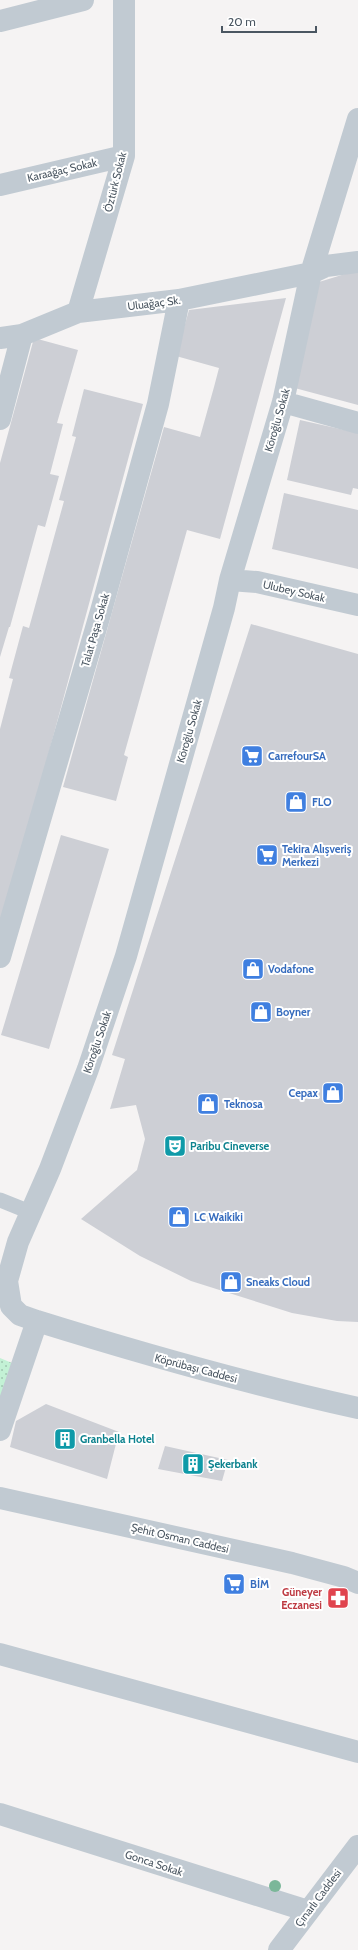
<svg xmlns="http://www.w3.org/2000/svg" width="358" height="1950" font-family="Cabin,sans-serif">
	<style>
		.park { fill: url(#park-dots) }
		.building { fill: #cdcfd5 }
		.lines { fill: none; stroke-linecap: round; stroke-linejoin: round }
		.service { stroke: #c1cad2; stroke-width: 15 }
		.minor { stroke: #c1cad2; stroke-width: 22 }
		.tertiary { stroke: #c1cad2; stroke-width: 22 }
		.tree { fill: #7bb799 }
		.labels { text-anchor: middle; stroke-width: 4; stroke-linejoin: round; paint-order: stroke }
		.street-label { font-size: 11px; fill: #4a5661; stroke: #fff }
		.shop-label { font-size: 11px; font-weight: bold; fill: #366cbe; stroke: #fff; text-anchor: start }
		.culture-label { font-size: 11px; font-weight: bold; fill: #0d838f; stroke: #fff; text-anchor: start }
		.health-label { font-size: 11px; font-weight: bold; fill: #be3a42; stroke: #fff; text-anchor: end }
	</style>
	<defs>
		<pattern id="park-dots" width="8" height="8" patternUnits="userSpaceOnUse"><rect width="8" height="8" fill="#c3f1d5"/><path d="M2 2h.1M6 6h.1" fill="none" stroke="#a0c6b0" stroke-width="1.8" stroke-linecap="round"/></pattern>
	</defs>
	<rect width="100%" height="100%" fill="#f5f3f3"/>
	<!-- park -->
	<path class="park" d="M0,1358l12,5 -12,37z"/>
	<!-- building -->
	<path class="building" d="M358,270v135l-67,-18 28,-105z
		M286,298l-66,241 -33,-9 -63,225 4,2 -12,44 -53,-14 101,-360 36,10 14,-50 5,-19 -43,-12 13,-46z
		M34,338l44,12 -21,73 6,1 -13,50 9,2 -14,51 -7,-2 -28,102h-1l-9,30v-194z
		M84,389l59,15 -143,529v-204l13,-50 -4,-1 14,-52 6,2 35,-127 -5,-1 17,-63 -4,-1z
		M300,420l58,13v56l-5,-1 -2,7 -64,-15z
		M284,493l74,17v59l-86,-20z
		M251,624l107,30v668l-21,-1 -45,-8 -101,-32 -51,-25 -59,-37 56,-49 8,-31 -9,-34 -26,4 15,-50 -13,-4z
		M61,835l48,14 -60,200 -48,-14z
		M46,1404l73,28 -12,47 -97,-32 6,-26z
		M165,1446l63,14 -6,21 -64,-12z"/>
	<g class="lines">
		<!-- service -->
		<path class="service" d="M0,1200l30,12"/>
		<!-- minor -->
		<path class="minor" d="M0,21l83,-21
			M358,119l-47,154 -28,129 -53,178 -6,28 -98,348 -38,113 -38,100 -32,73 -11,39 4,25 9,9 17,6c106,33 212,63 321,87
			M0,185l124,-29
			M78,312l46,-156v-156
			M0,338l22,-3 56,-23 101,-12 132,-27 15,-7 32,-4
			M283,402l75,21
			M0,419l22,-84
			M230,580l27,2 101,23
			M0,957l101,-346 57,-207 21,-104
			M0,1430l37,-109
			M0,1654l358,98
			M0,1814l308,97"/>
		<!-- tertiary -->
		<path class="tertiary" d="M0,1498l292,65 52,14 14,6
			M279,1950l79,-104"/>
	</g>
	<!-- trees -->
	<circle class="tree" cx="275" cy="1886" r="6"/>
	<!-- icons -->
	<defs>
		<g id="supermarket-square" transform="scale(1.15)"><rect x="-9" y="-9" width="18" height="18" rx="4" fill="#3f7fe0" stroke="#fff"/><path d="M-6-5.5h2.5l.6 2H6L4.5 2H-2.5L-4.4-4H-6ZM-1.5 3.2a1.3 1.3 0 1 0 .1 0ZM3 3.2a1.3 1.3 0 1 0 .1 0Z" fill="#fff"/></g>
		<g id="shop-square" transform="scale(1.15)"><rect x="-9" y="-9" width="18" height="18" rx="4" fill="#3f7fe0" stroke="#fff"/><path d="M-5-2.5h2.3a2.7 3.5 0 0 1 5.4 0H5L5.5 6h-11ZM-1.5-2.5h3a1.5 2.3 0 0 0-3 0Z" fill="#fff"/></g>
		<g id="theatre-square" transform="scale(1.15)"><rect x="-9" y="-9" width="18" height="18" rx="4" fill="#0f9aa8" stroke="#fff"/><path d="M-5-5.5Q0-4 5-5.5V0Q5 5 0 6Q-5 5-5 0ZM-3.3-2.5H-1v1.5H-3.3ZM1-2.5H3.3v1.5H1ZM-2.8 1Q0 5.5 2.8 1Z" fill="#fff"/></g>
		<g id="building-square" transform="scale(1.15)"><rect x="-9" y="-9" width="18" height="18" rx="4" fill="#0f9aa8" stroke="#fff"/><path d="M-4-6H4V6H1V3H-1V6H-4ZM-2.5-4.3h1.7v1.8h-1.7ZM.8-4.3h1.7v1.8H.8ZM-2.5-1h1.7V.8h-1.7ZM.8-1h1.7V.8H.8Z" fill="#fff"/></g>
		<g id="pharmacy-square" transform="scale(1.15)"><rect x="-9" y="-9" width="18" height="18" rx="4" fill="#e0444e" stroke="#fff"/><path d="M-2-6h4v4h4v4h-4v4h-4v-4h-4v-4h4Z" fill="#fff"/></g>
	</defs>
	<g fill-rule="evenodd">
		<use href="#supermarket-square" x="252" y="756"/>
		<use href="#shop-square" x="296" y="802"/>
		<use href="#supermarket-square" x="267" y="855"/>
		<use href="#shop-square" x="253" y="969"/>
		<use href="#shop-square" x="261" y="1012"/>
		<use href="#shop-square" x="333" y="1093"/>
		<use href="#shop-square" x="208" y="1104"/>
		<use href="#theatre-square" x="175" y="1146"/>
		<use href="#shop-square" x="179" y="1217"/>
		<use href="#shop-square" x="231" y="1282"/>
		<use href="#building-square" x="65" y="1439"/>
		<use href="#building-square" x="193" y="1464"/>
		<use href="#supermarket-square" x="234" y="1584"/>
		<use href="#pharmacy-square" x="338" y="1598"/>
	</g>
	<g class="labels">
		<!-- street labels -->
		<g class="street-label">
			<text transform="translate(62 170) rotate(-13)" y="4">Karaağaç Sokak</text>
			<text transform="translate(115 182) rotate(-76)" y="4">Öztürk Sokak</text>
			<text transform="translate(154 303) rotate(-7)" y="4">Uluağaç Sk.</text>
			<text transform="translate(277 420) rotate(-74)" y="4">Köroğlu Sokak</text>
			<text transform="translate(294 591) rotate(13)" y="4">Ulubey Sokak</text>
			<text transform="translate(95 630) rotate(-74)" y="4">Talat Paşa Sokak</text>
			<text transform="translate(189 731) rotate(-74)" y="4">Köroğlu Sokak</text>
			<text transform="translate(97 1042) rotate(-71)" y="4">Köroğlu Sokak</text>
			<text transform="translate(196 1368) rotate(15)" y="4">Köprübaşı Caddesi</text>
			<text transform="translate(180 1538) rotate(13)" y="4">Şehit Osman Caddesi</text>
			<text transform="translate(154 1863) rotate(18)" y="4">Gonca Sokak</text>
			<text transform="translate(318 1898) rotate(-53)" y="4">Çınarlı Caddesi</text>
		</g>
		<!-- shop labels -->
		<g class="shop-label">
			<text x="268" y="760">CarrefourSA</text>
			<text x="312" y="806">FLO</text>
			<text x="282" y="853">Tekira Alışveriş<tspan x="282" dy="13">Merkezi</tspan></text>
			<text x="268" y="973">Vodafone</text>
			<text x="276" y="1016">Boyner</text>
			<text x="318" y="1097" text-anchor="end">Cepax</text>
			<text x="224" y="1108">Teknosa</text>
			<text x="194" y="1221">LC Waikiki</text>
			<text x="246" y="1286">Sneaks Cloud</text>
			<text x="250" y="1588">BİM</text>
		</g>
		<!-- culture labels -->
		<g class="culture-label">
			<text x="190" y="1150">Paribu Cineverse</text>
			<text x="80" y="1443">Granbella Hotel</text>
			<text x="208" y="1468">Şekerbank</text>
		</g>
		<!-- health labels -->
		<g class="health-label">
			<text x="322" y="1596">Güneyer<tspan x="322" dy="13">Eczanesi</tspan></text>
		</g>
	</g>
	<!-- scale -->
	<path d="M222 26v6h94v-6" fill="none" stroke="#4a5661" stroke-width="2"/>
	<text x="228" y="26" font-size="12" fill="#4a5661" stroke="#ffffff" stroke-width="3" paint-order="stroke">20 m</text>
</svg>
